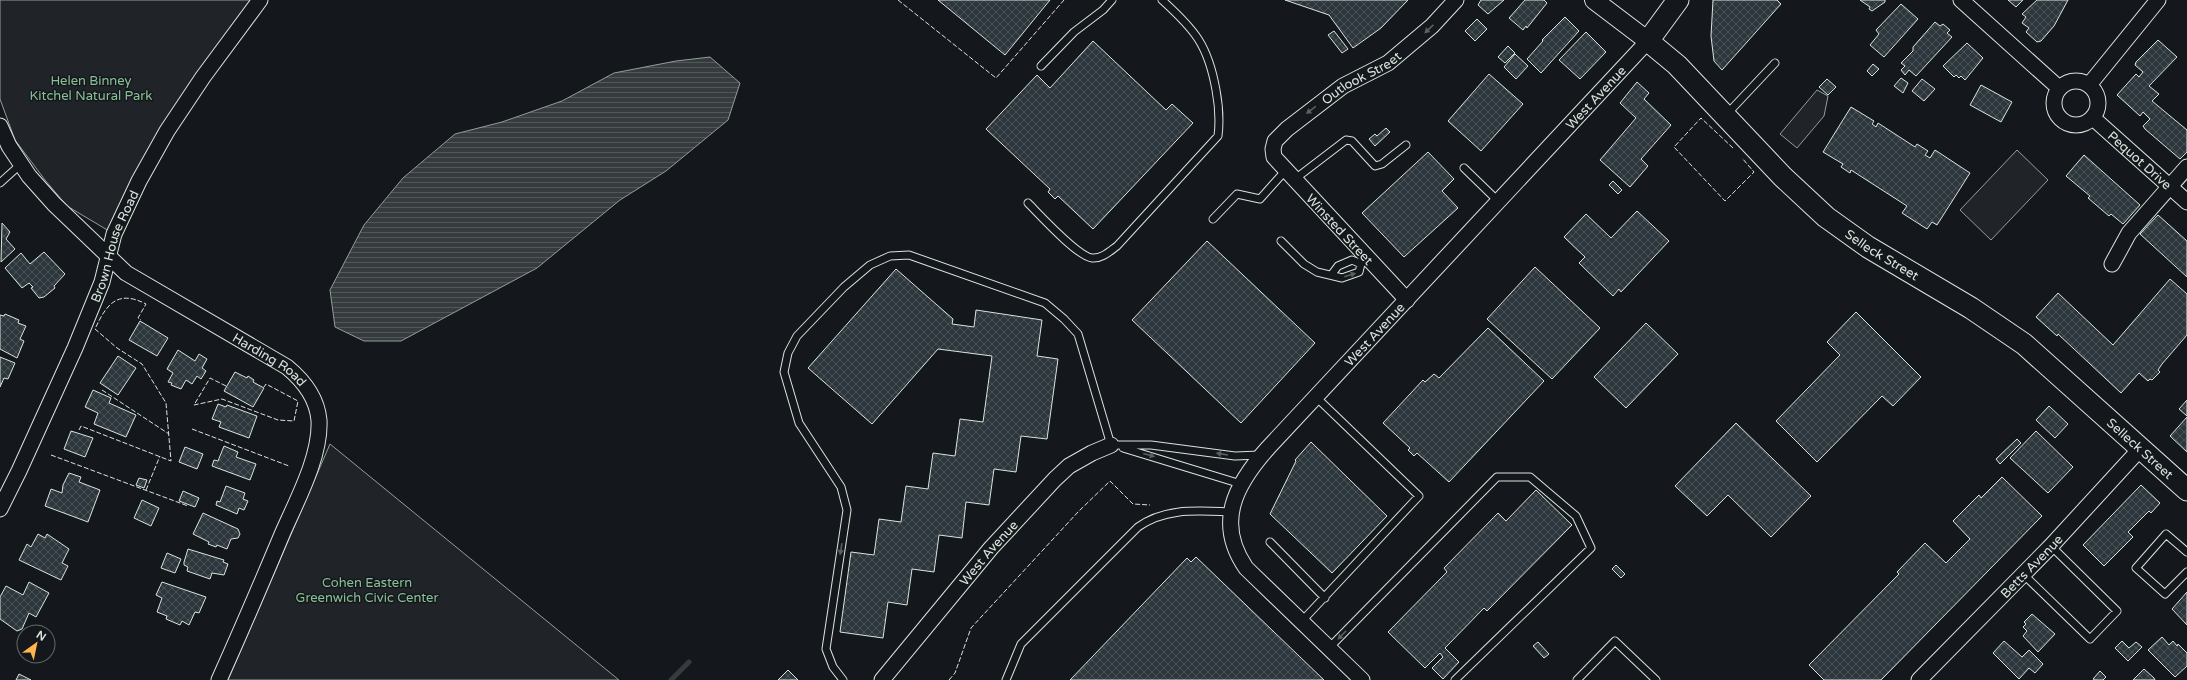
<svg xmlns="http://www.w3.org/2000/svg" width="2187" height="680" font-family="'Varela Round',sans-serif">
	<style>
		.park { fill: #202428; stroke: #939e99 }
		.water { fill: url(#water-rules); stroke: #939e99 }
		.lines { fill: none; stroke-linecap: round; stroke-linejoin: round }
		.stream { stroke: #363b3e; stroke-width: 5 }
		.building { fill: url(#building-cross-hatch); stroke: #d8e6dc }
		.service-casing { stroke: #d8e6dc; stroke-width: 9 }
		.minor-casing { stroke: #d8e6dc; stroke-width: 17 }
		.tertiary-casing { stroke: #d8e6dc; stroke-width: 20 }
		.secondary-casing { stroke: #d8e6dc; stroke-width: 23 }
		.service { stroke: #14181c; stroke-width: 7 }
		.minor { stroke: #14181c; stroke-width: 15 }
		.tertiary { stroke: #14181c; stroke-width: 18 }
		.secondary { stroke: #14181c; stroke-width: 21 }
		.fence { stroke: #d8e6dc; stroke-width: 1; stroke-dasharray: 5 2; stroke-linecap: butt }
		.oneway { fill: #59605f }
		.labels { text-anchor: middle; stroke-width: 3; stroke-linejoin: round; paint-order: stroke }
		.street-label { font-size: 13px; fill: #d8e6dc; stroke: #14181c }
		.park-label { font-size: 13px; fill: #8ac095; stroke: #14181c }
	</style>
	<defs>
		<pattern id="water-rules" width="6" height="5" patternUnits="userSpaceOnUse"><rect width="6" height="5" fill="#363b3e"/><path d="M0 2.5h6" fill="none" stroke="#525759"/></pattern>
		<pattern id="building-cross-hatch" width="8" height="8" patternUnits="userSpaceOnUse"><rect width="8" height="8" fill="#2c363c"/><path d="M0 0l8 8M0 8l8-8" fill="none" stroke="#4a5358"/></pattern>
	</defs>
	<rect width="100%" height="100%" fill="#14181c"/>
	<!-- park -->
	<path class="park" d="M0,0h260l-50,66 -96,168 -47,-28 -22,-26 -30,-40 -15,-41z
		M1817,90l11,6 -4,20 -27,32 -17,-14z
		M2017,150l31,30 -57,60 -31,-30z
		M330,444l289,236h-391z"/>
	<!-- water -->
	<path class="water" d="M710,57l30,26 -12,37 -62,51 -46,29 -83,68 -136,73h-37l-29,-14 -5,-37 34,-65 39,-47 52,-44 47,-12 60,-21 52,-28 62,-12z"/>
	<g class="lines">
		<!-- stream -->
		<path class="stream" d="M671,680l18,-18"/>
	</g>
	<!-- building -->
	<path class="building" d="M938,0h112l-45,55z
		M1285,0h123l-27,28 -28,20 -24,-33z
		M1481,0h23l-16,14 -10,-9z
		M1525,0h19l3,3 -20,25 -1,-2 -3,4 -14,-12z
		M1713,0h64l4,4 -59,66 -8,-9 -3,-25z
		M1860,0h25v2l-13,9 -3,-2 1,-2z
		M2008,0h15l-7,7z
		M2037,0h31l-14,26 -13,15 -4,1 -11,-10 3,-4 -7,-5 4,-6 -4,-3z
		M1901,4l17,15 -34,38 -14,-12 9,-11 -3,-4z
		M1565,17l14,14 -38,42 -14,-14 16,-18 -1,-1z
		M1477,19l10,10 -12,12 -10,-10z
		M1935,22l5,4 3,-2 7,6 -3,3 5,4 -36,39 -7,-6 -4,5 -4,-5 4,-4 -4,-3 12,-12v-4z
		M1334,31l14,18 -6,4 -14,-18z
		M1586,32l20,20 -26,27 -21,-19z
		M2158,40l19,17 -28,29 10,8 -7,7 35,29v22l-7,7 -35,-30 -2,-3 7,-7 -7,-7 -3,4 -23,-21 19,-21 3,3 4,-5 -8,-7 1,-3z
		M1093,41l73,69 6,-6 21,19 -100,106 -35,-33 -3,3 -7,-7 2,-3 -64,-60 51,-54 13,13z
		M1967,43l16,15 -18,22 -4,-4 -2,2 -3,-3 -2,2 -11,-11z
		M1508,46l7,7 -10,10 -7,-6z
		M1515,54l13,12 -12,13 -12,-12z
		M1873,64l6,5 -7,7 -5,-5z
		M1489,74l34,30 -42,47 -33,-30z
		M1901,78l7,5 -5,10 -9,-7z
		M1827,79l9,8 -8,8 -9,-8z
		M1922,79l13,10 -11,12 -12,-10z
		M1637,82l12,11 -5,6 27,26 -30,34 7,7 -18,21 -30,-27 36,-42 -16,-15z
		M1981,85l31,17 -11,20 -31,-17z
		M1851,107l23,14 -2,3 4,3 2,-4 37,24 2,-3 11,7 -3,4 5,3 5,-8 35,23 -33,52 -5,-3 -5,7 -25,-16 5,-7 -56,-36 -1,3 -9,-6 2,-3 -20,-12z
		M1386,128l4,4 -15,14 -6,-7 6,-5 2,2z
		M1428,152l26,27 -12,12 16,17 -54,49 -42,-44z
		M2084,155l56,50 -17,19 -12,-10 -2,2 -21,-18 2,-2 -24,-20z
		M1613,181l9,9 -4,4 -9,-9z
		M1637,211l32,30 -48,51 -2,-3 -6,7 -34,-33 6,-6 -21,-20 22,-23 25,24z
		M2158,215l29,26v36l-47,-43z
		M2,223l8,9 -4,7 9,10 -14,13z
		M1207,241l108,102 -74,80 -109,-103z
		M44,252l21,22 -11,12 1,2 -11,9 -5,1 -8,-10 2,-1 -4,-4 -7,5 -17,-20 16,-15 9,11z
		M1535,267l65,61 -48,51 -65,-60z
		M896,269l57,50 -1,5 22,3 2,-17 66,10 -5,36 21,3 -11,80 -26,-3 -5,36 -22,-3 -5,36 -23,-3 -4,36 -23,-3 -5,37 -22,-3 -5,36 -19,-3 -5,36 -43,-6 11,-80 23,3 5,-36 22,3 5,-36 22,3 5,-36 22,3 5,-37 23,3 9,-66 -54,-7 -66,75 -64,-56z
		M2170,279l17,15v41l-25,29 -4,6 2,2 -8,8 -2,-1 -2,2 -9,-8 -18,20 -63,-59 -1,2 -21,-19 22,-24 55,52z
		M1856,312l65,65 -28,29 -11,-10 -65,66 -41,-41 64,-66 -13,-13z
		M5,314l14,6 -1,3 8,3 -6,13 4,2 -7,17 -17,-9v-34l4,1z
		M140,321l28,17 -11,18 -28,-16z
		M1646,323l32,31 -52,54 -32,-31z
		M1488,328l56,53 -95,101 -32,-29 -3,3 -6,-6 2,-2 -27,-25 40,-43 2,2 9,-8 5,4z
		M178,350l17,11 4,-7 8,5 -5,9 4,3 -5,8 -4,-3 -5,8 -6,-4 -5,9 -10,-4 1,-2 -4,-1 5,-9 -6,-4z
		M118,356l18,12 -18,27 -18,-12z
		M0,357l15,6 -7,16 -4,-1 -4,9z
		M235,372l12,6 1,-2 6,4 -1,2 11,6 -11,19 -29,-16z
		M93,390l18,8 -2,5 27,12 -10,22 -32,-13 4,-11 -13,-6z
		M2187,400v16l-8,-7z
		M218,404l8,3 1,-2 30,11 -8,22 -30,-11 2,-5 -9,-3z
		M2049,406l19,18 -13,14 -19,-18z
		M2187,417v35l-17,-16z
		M1736,423l75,73 -40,41 -43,-42 -21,21 -32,-30z
		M71,431l22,7 -8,19 -21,-8z
		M2036,431l37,36 -25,26 -38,-35z
		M2017,439l4,4 -21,21 -4,-5z
		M1311,442l76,74 -55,57 -62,-59 26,-53 -1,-1z
		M224,446l14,6 -2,5 20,7 -6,16 -38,-14 2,-6 4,1z
		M185,447l18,7 -6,15 -18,-7z
		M69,473l12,4 -2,5 21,8 -12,32 -43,-16 6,-17 11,4 1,-8z
		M2002,477l40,39 -161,164h-57l-15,-15 90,-91 -2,-2 28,-29 21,20 24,-24 -17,-18 26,-26 2,3z
		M139,478l8,2 -3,8 -8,-3z
		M2141,485l19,18 -9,10 -2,-2 -21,21 5,5 -29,29 -21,-21z
		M226,486l19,7 -2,6 5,2 -4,9 -5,-2 -2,6 -21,-9 1,-4 3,1z
		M1536,490l36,35 -85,86 -3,-3 -39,40 14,14 -16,17 -11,-11 11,-11 -3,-4 -15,15 -37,-36 59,-60 -3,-4 54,-55 8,8z
		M183,491l16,7 -4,9 -16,-6z
		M142,500l17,8 -8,18 -17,-8z
		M203,513l35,16 2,5 -2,4 -7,1 -4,10 -10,-4 -1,2 -8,-3 1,-2 -16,-8z
		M38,534l7,4 2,-4 22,15 -7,14 6,3 -7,14 -42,-20 8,-16 4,3z
		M188,549l36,11 -1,2 5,2 -4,11 -12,-2 -2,6 -23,-8 1,-4 -4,-2v-3z
		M167,553l14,6 -6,14 -14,-5z
		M1196,557l128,123h-254l117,-122 4,4z
		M1616,565l9,9 -4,4 -9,-9z
		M29,582l20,11 -13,24 -7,-4 -7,16 -5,2 -17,-12v-22l6,-11 17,9z
		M162,582l44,15 -7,16 -4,-1 -6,13 -7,-4 -2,4 -14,-6 1,-3 -10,-4 5,-14 -6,-3z
		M2187,592v33l-15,-16z
		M2032,614l23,20 -17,18 -15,-16 4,-5 -4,-4 3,-3 -2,-2z
		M2162,637l7,8 4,-4 4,5 1,-2 9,9v13l-12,11 -27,-27z
		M2004,641l18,16 7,-7 14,14 -8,9 -6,-5 -10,11 -26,-26z
		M2122,641l7,7 7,-6 6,5 -14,14 -13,-13z
		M1538,642l11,12 -5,4 -11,-12z
		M2144,669l10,9 1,2h-22z
		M788,670l10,10h-20z
		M2100,671l6,6 -3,3h-8l-2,-1z
		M19,674l12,6h-15z"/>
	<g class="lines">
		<!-- service casing -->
		<g class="service-casing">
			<path id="service" d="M1041,66l33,-34 29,-22 9,-10
				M1727,114l48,-51
				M1464,168l35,34
				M1295,179l51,-39 6,1 23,25 7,-2 24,-19
				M0,183l21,-19
				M1028,203c12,12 49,53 64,55 10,1 18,-7 25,-12l101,-110c2,-16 1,-30 -2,-46 -8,-45 -21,-60 -54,-90
				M1213,219l24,-25 23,5 26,-29
				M1281,241l23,23 13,8 25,6 17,-6 2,-8 6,-5
				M1332,274l6,-8 14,-6 9,4
				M1111,445h40l84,11 25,-1
				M1123,448l118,36
				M1270,542l55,56
				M2187,552l-21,-18 -30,34 29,26 22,-22
				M2023,574l67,65 27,-28 -66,-65
				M1302,621l117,-125 -103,-99
				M1329,648l168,-171h33l46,39 15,32 -136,132
				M843,680l-10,-13 -7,-18 21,-139 -6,-23 -42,-64 -15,-51 4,-19 9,-17 47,-49 26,-22 20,-9 19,-1 136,48 19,16 14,15 33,111
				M1006,680l15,-36 117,-117c28,-20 61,-16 94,-15
				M1577,680l38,-39 41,39"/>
		</g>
		<!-- minor casing -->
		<g class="minor-casing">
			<g id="minor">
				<path d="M1961,0l98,88"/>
				<circle cx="2076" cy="103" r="22"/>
				<path d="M2089,85l69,-85"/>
				<path id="s1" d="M2093,118l94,84"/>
				<path id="s2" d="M0,126l9,20 20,30 25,28 72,69 161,94c17,14 30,31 32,53 2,36 -22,80 -36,112 -21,50 -42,99 -64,148"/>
				<path d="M2112,264l17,-31 58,-66"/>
				<path id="s3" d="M1407,300l-133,-143 -1,-8 2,-8 12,-12 56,-43 45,-23 44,-37 24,-26"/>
				<path id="s4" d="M0,509l19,-38 56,-123 27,-66 12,-48 25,-53 28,-50 36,-54 57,-77"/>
				<path id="s5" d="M882,680l109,-132 64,-69 14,-13 23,-13 19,-8"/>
				<path id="s6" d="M1362,680l-116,-112c-31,-45 -11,-83 22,-120l380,-407"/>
				<path id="s7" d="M1919,680l132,-134 90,-98"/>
			</g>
		</g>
		<!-- tertiary casing -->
		<g class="tertiary-casing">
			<path id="tertiary" d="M1594,0l54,41"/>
		</g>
		<!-- secondary casing -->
		<g class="secondary-casing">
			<g id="secondary">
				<path id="s8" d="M1678,0l-30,41 29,24 106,112 43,40 42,30 103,61 53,36 163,146"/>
			</g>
		</g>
		<!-- service -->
		<use href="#service" class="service"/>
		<!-- minor -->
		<use href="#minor" class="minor"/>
		<!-- tertiary -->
		<use href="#tertiary" class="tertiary"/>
		<!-- secondary -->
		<use href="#secondary" class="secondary"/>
		<!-- fence -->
		<path class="fence" d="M898,0l98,78 68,-78
			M1733,148l-32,-30 -27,29 51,54 29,-29 -12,-14
			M226,386l-16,-8 -16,27 28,-6 56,21 16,1 4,-20 -32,-17 -2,3
			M102,390l67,44
			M192,429l97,37
			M79,430l2,-4 90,35 -5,-58 -24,-39 -25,-16 -22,-19c11,-24 22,-40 51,-25l-8,14 3,2
			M51,455l137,51
			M146,490l14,-34
			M949,680l6,-7 16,-45 107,-116 32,-31 23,23 17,1"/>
	</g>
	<!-- one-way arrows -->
	<defs><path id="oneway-solid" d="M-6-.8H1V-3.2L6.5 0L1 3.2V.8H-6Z"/></defs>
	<g class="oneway">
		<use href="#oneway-solid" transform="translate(1429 29) rotate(137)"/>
		<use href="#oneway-solid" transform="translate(1311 110) rotate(143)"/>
		<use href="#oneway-solid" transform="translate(1350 275) rotate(-18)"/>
		<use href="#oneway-solid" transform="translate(1222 454) rotate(-171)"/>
		<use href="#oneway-solid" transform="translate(1149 455) rotate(15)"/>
		<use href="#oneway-solid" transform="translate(841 549) rotate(99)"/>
		<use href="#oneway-solid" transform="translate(1342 635) rotate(134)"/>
	</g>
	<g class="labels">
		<!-- street labels -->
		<g class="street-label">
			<text dy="5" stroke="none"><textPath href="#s3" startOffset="319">Outlook Street</textPath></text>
			<text dy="5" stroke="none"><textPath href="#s6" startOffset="775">West Avenue</textPath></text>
			<text dy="5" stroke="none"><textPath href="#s1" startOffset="63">Pequot Drive</textPath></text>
			<text transform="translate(1340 229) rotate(47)" y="5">Winsted Street</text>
			<text dy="5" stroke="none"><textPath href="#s4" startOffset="287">Brown House Road</textPath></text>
			<text dy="5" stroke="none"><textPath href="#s8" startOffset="369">Selleck Street</textPath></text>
			<text dy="5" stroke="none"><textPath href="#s6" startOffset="451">West Avenue</textPath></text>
			<text dy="5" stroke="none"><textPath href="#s2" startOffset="363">Harding Road</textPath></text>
			<text dy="5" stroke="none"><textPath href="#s8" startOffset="693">Selleck Street</textPath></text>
			<text dy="5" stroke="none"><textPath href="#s5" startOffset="166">West Avenue</textPath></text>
			<text dy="5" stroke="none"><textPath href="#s7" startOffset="160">Betts Avenue</textPath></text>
		</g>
		<!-- park labels -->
		<g class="park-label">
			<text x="91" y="85">Helen Binney<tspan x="91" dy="15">Kitchel Natural Park</tspan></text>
			<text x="367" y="587">Cohen Eastern<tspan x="367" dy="15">Greenwich Civic Center</tspan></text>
		</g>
	</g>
	<!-- north arrow -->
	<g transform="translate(36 644) rotate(33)"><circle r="19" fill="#14181c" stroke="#626a69"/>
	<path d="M0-3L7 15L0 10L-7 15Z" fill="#ffb74d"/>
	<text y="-6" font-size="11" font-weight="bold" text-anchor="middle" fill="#d8e6dc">N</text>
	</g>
</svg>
